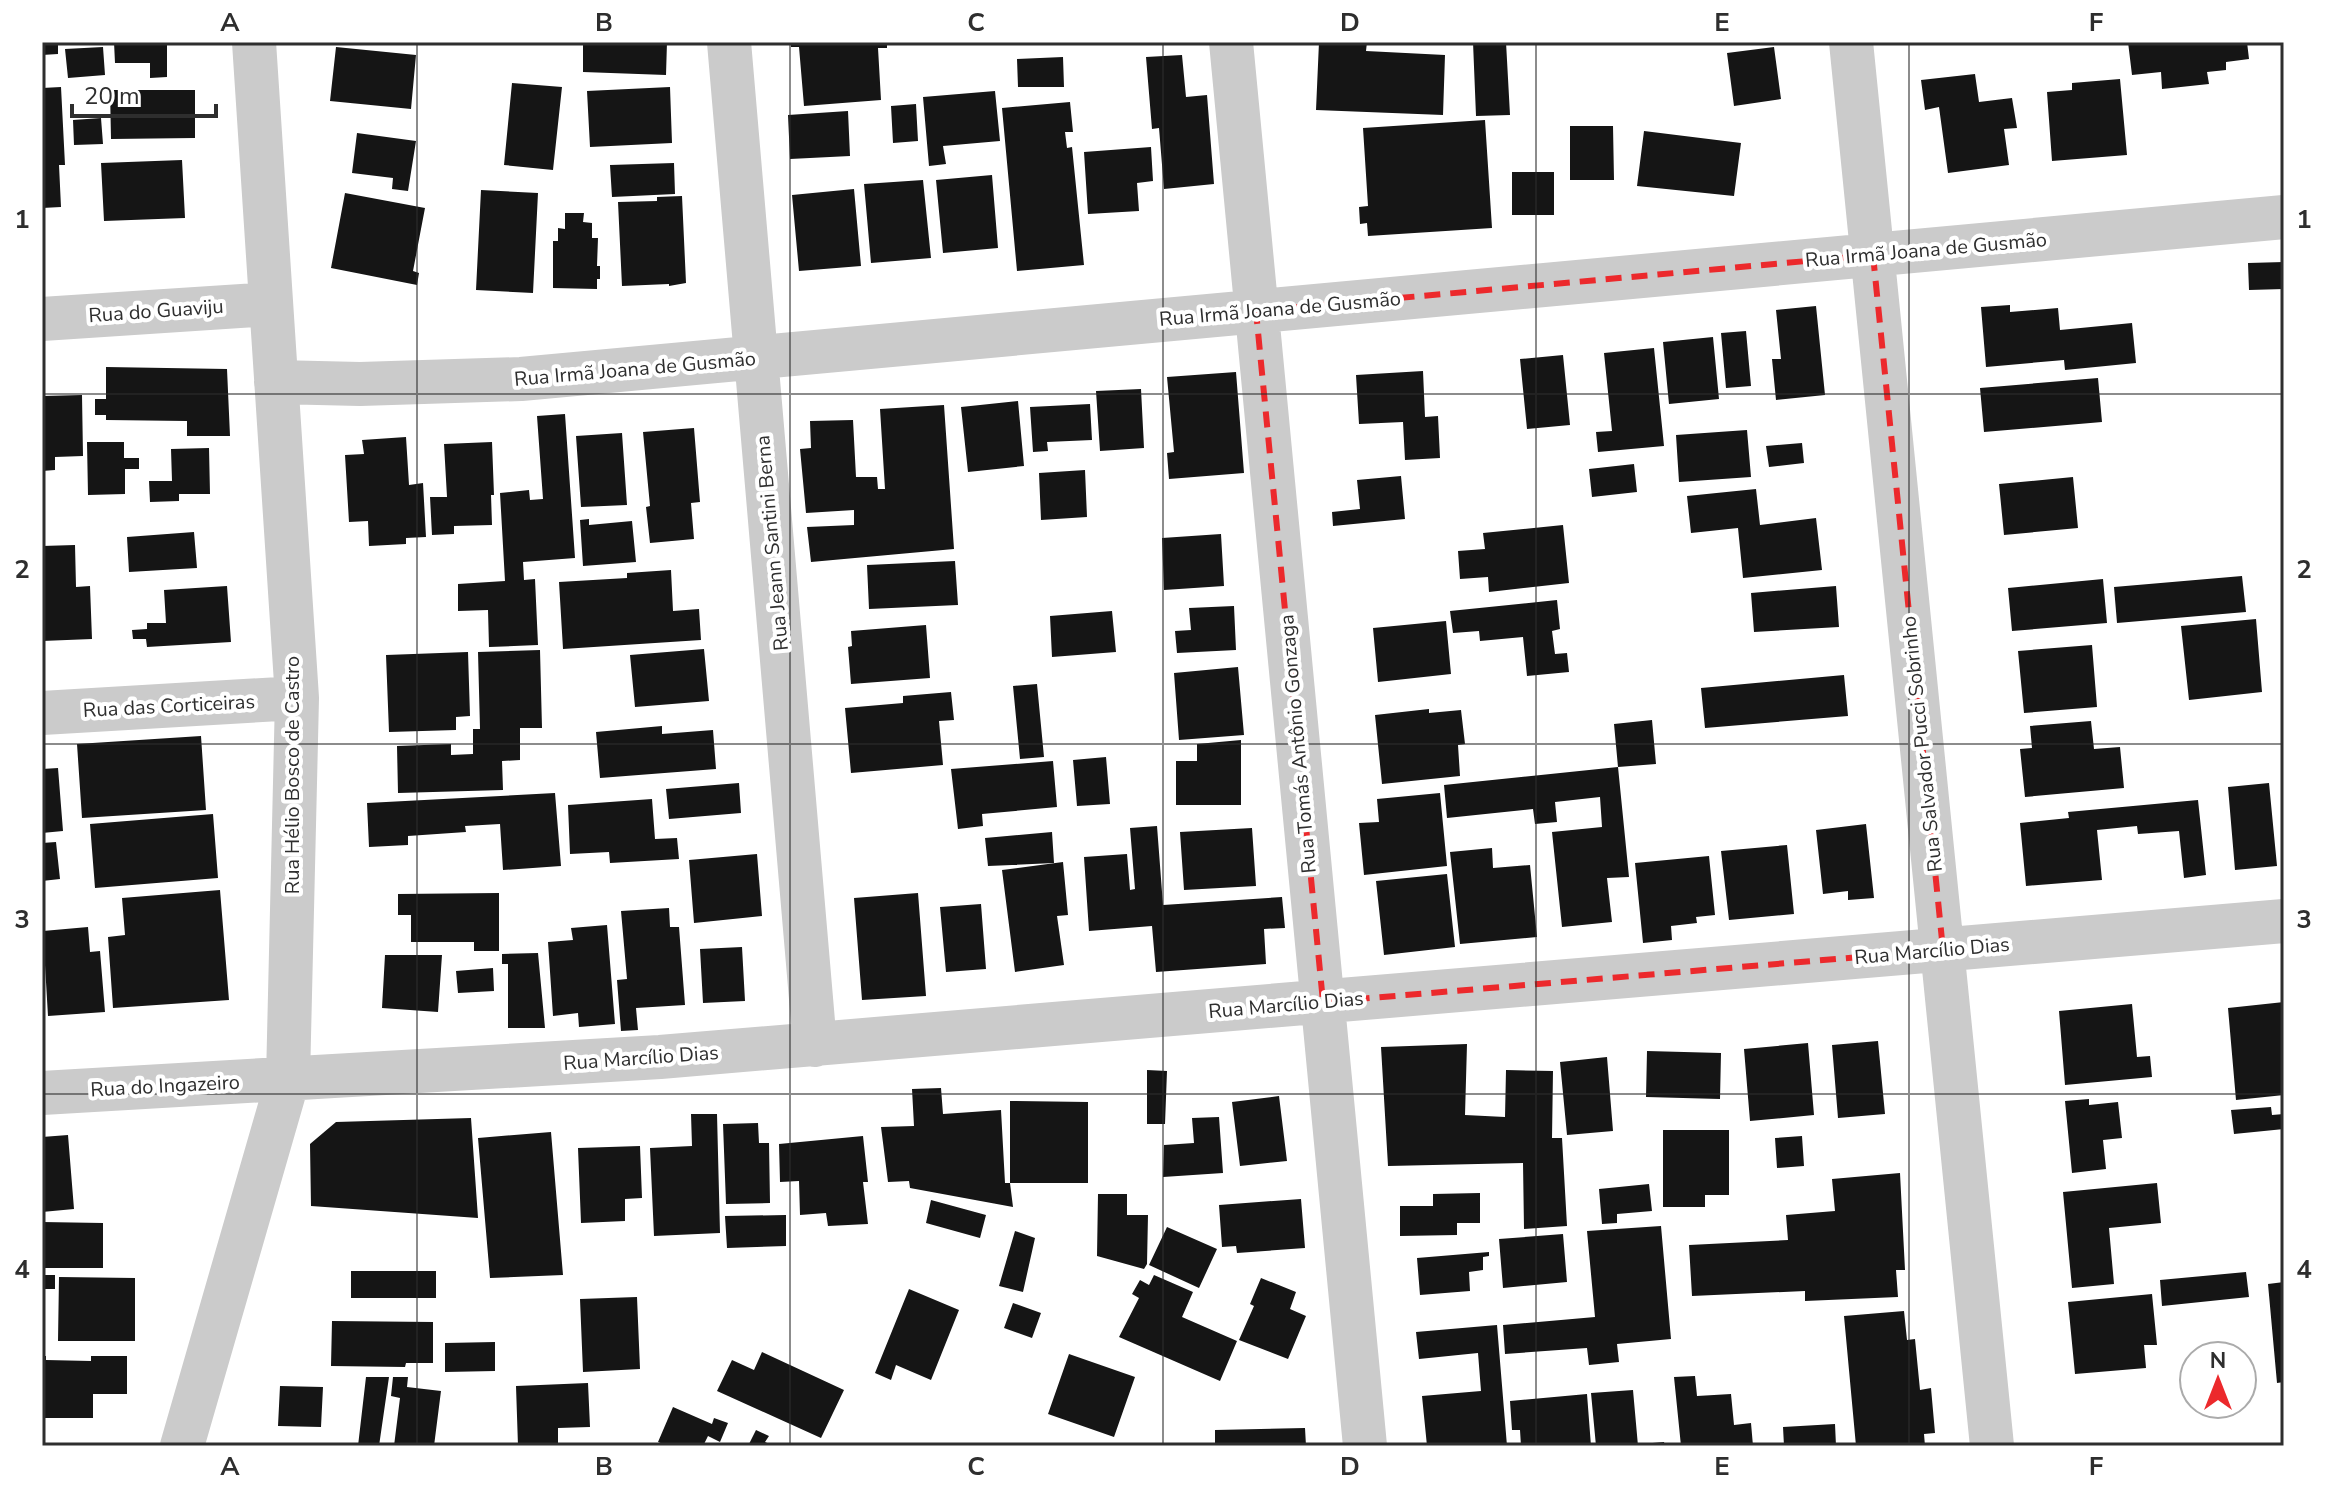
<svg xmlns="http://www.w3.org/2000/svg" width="2326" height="1488" font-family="'Nunito Sans',sans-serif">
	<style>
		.building { fill: #151515 }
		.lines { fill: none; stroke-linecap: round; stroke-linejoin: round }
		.minor { stroke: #cbcbcb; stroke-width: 44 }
		.marked { fill: none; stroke: #ec292c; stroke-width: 6; stroke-dasharray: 16 10; stroke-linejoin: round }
		.grid { fill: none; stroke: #2e2e2e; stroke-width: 2; stroke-opacity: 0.55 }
		.labels { text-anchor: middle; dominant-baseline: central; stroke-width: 8; stroke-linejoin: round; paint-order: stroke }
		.street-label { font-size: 20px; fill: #2e2e2e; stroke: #fff }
		.neatline { fill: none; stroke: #2e2e2e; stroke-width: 3 }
		.grid-label { font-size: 26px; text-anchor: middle; font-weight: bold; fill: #2e2e2e }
	</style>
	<rect width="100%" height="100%" fill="#fff"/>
	<!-- building -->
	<path class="building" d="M42,42H58V54L42,55Z
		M114,42H167V77L150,78V63H115Z
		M583,42H667L666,75L583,72Z
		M791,42H887V48H878L881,100L804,106L799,47H791Z
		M1319,42H1367L1366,51L1445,55L1443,115L1316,110Z
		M1473,42H1506L1510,115L1476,116Z
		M2128,42H2247L2249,59L2226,62V70L2207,72L2209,84L2162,89L2161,72L2132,75Z
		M103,47L105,75L68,78L65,49Z
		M336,47L416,55L411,109L330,101Z
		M1774,47L1781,99L1734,106L1727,53Z
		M1182,55L1186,97L1207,95L1214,184L1164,189L1159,128L1152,129L1146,57Z
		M1063,57L1064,87H1018L1017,59Z
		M1975,74L1979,102L2012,98L2017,128L2004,129L2009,165L1948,173L1939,107L1925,110L1921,80Z
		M2120,79L2127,155L2052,161L2047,92L2072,90V83Z
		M512,83L562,87L553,170L504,165Z
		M61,87L65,165H59L61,207L42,208V88Z
		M670,87L672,143L590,147L587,91Z
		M110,90H195V138L111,139Z
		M995,91L1000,141L943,146L946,164L929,166L923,97Z
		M1070,102L1073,132H1065L1067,148L1072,147L1084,265L1017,271L1002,108Z
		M916,104L918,141L893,143L891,106Z
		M848,111L850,156L790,159L788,115Z
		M101,118L103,144L74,145L73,120Z
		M1485,120L1492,228L1368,236L1367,223L1360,224L1359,207L1368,206L1363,128Z
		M1570,126H1613L1614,180H1570Z
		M1644,131L1741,143L1734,196L1637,186Z
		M357,133L416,141L408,191L392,189L393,178L352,173Z
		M1151,147L1153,181L1137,183L1139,211L1088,214L1084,152Z
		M182,160L185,218L104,221L101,163Z
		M674,163L675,194L612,197L610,165Z
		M1512,172H1554V215H1512Z
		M992,175L998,248L943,253L936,180Z
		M923,180L931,258L871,263L864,184Z
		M854,189L861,266L799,271L792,195Z
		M481,190L538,193L533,293L476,290Z
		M345,193L425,208L413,271L419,273L417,285L331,268Z
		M682,196L686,283L669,286V284L622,286L618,202L657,201V197Z
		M565,213H584L583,222L592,223V238H598L597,266H600V279H597V289L553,288V241H558V228L565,229Z
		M2284,262V289L2249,290L2248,263Z
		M2010,305V312L2058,308L2060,330L2132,323L2136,363L2065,370L2064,360L1986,367L1981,307Z
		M1816,306L1825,395L1776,400L1772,359H1781L1776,310Z
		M1746,331L1751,386L1726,388L1721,333Z
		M1713,337L1719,399L1669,404L1663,342Z
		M1654,348L1664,446L1598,452L1596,432L1612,431L1604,353Z
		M1563,355L1570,425L1527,429L1520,359Z
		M106,367L227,369L230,436H187V421L106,420V415H95V399H106Z
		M1423,371L1425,417L1438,416L1440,458L1405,460L1403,422L1359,424L1356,375Z
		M1236,372L1244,473L1169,479L1167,453L1174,452L1167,377Z
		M2098,378L2102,422L1984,432L1980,388Z
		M1141,389L1144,448L1100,451L1096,391Z
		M82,395L83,456L55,457V470L42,471V396Z
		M1018,401L1024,466L968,472L961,407Z
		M1090,404L1092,440L1047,442L1048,451L1033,452L1030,407Z
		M944,405L954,549L811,562L807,527L854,525V510L806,513L800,449L811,448L810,421L853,420L856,477H877L878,489H885L880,409Z
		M565,414L575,558L523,562L524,580L535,579L538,645L489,647L488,610L458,611V584L505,581L500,493L529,490L530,500L543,499L537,416Z
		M694,428L700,502L691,503L694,539L650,543L646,507L650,506L643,432Z
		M1747,430L1751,477L1679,482L1676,435Z
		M622,433L627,505L581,507L576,436Z
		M406,437L409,485L423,483L426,537L406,538V544L369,546L368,521L349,522L345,455L364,454L362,440Z
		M87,442H124V458H139V469H125V494L88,495Z
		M492,442L494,495H491L492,525L454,526V534L432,535L430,497H447L444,444Z
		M1802,443L1804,463L1769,467L1766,446Z
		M209,448L210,494H179V501L150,502L149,481H172L171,449Z
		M1634,464L1637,492L1592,497L1589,469Z
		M1085,470L1087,517L1041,520L1039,473Z
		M1401,476L1405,519L1333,526L1332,512L1360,509L1357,480Z
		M2073,477L2078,528L2004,535L1999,484Z
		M1756,489L1760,525L1816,518L1822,570L1743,578L1738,528L1691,533L1687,496Z
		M589,519V525L632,521L636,562L583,566L580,520Z
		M1563,525L1569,583L1489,592L1488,577L1460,579L1458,551L1485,549L1483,533Z
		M194,532L197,568L129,572L127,537Z
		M1221,534L1224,586L1164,590L1162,538Z
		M75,545L76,587L90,586L92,639L42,641V546Z
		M955,561L958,605L869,609L867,565Z
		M671,570L673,611L699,609L701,640L563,649L559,582L627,578V573Z
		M2242,576L2246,612L2117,623L2114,587Z
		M2103,579L2107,623L2012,631L2008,588Z
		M227,586L231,642L147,647L146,639H133L132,630L147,629V623H166L164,590Z
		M1836,586L1839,627L1754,632L1751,593Z
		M1557,600L1560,629L1552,631L1555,654L1567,653L1569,672L1527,676L1523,637L1480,641L1479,631L1453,633L1450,611Z
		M1234,606L1236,650L1177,653L1175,631L1191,630L1189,608Z
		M1112,611L1116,652L1052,657L1050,616Z
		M2256,619L2262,692L2189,700L2181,626Z
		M1446,621L1451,674L1378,682L1373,628Z
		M926,625L930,678L851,684L848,647L852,646L851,631Z
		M2092,645L2097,707L2024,713L2018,651Z
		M704,649L709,701L635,707L630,655Z
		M540,650L542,728H520V760L502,761L503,790L398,793L397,746L451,744V755L473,754V729H480L478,652Z
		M468,652L470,716L456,717V730L389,732L386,655Z
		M1238,667L1244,735L1179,740L1174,673Z
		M1844,675L1848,716L1705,728L1701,688Z
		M1037,684L1044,757L1020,759L1013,686Z
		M951,692L954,720L939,721L943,765L851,773L845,708L903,703V696Z
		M1429,709V713L1461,710L1465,744L1458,745L1460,776L1382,784L1375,715Z
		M1652,720L1656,764L1618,767L1614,724Z
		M2091,721L2094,749L2120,747L2124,788L2025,797L2020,749L2032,748L2030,726Z
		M662,726V734L713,730L716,769L600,778L596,732Z
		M201,736L206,810L82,818L77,744Z
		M1241,740V805H1176V761H1197V744Z
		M1106,757L1110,804L1077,806L1073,760Z
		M1053,761L1057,807L982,814L983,826L958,829L951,769Z
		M1618,767L1629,877L1607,878L1612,922L1562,927L1552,832L1602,827L1600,797L1555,802L1557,822L1535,824L1533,809L1447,818L1444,785Z
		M58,768L63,831L42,833V769Z
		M739,783L741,813L669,819L666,789Z
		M2269,783L2277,866L2235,870L2228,787Z
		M555,793L561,866L503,870L500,824L465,826L466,832L408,836V845L369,847L367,803Z
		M1440,793L1447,866L1364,875L1359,823L1379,822L1377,799Z
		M652,799L655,839L677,838L679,859L610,863L609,852L570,854L568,805Z
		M2198,800L2206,875L2184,878L2179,831L2138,834L2137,826L2097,830L2102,880L2026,886L2020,823L2069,818L2068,812Z
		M213,814L218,878L95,888L90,824Z
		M1866,824L1874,898L1848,900V891L1823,894L1816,830Z
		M1157,826L1163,905L1282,897L1285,928L1264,929L1266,964L1156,972L1152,926L1089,931L1084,857L1127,854L1130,890L1135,889L1130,828Z
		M1252,828L1256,886L1184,890L1180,832Z
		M1052,832L1054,863L988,866L985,838Z
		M56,842L60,879L42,881V843Z
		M1787,845L1794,914L1729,920L1721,851Z
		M1492,848L1493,868L1530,865L1537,937L1460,944L1450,852Z
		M757,854L762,916L694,923L689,860Z
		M1709,856L1715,915L1696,917L1697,923L1671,926L1672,940L1643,943L1635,863Z
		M1063,862L1068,915L1057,916L1064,965L1015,972L1002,870Z
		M1447,874L1455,947L1384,955L1376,881Z
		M220,890L229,1000L113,1008L108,937L125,935L122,898Z
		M499,893V951H474V942H411V915H398V894Z
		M918,893L926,996L862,1000L854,898Z
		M981,904L986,969L946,972L940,907Z
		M669,908L670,927H679L685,1005L636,1008L638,1030L621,1031L617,980L627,979L621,911Z
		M607,925L615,1024L579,1027L578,1013L553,1016L548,942L573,940L571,928Z
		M88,927L90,952L100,951L105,1012L48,1016L43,931Z
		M742,947L745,1001L703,1003L700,949Z
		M538,953L545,1028H508V964H502V954Z
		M385,955H442L438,1012L382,1008Z
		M493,968L494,991L458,993L456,971Z
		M2284,1002V1095L2236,1100L2228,1008Z
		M2132,1004L2137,1057L2150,1056L2152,1077L2065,1085L2059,1011Z
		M1878,1041L1885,1114L1838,1118L1832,1045Z
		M1808,1043L1814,1115L1750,1121L1744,1049Z
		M1467,1044L1465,1115L1505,1117L1506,1070L1553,1071L1552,1138H1562L1567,1226L1524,1229L1523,1163L1388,1166L1381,1047Z
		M1647,1051L1721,1053L1720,1099L1646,1097Z
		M1607,1057L1613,1131L1567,1135L1560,1062Z
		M1147,1070L1167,1071L1165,1124H1147Z
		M941,1088L943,1114L1001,1110L1005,1183H1010V1101L1088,1102V1183H1010L1013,1207L910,1188L909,1181L888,1182L881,1127L914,1126L912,1089Z
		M1279,1096L1287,1161L1240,1166L1232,1102Z
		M2089,1099V1105L2118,1102L2122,1138L2103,1140L2106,1169L2072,1173L2065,1101Z
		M2271,1107L2272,1115L2284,1114V1129L2234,1134L2231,1110Z
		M691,1114H717L720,1233L654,1236L650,1148L692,1146Z
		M1219,1117L1223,1173L1163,1177L1164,1145L1194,1143L1192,1118Z
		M471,1118L478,1218L311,1206L310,1144L336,1122Z
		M758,1123L759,1143H769L770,1203L726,1204L723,1124Z
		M1663,1130H1729V1195H1705V1207H1663Z
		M551,1132L563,1275L490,1278L478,1138Z
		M68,1135L74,1209L42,1212V1137Z
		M863,1136L868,1182H863L868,1224L828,1226L826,1213L800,1215L799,1181L780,1182L779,1144Z
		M1802,1136L1804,1166L1777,1168L1775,1138Z
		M640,1146L642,1198L625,1199V1221L581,1223L578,1148Z
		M1900,1173L1905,1270H1896L1898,1297L1805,1301V1291L1692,1296L1689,1245L1788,1240L1786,1215L1835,1211L1832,1179Z
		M2157,1183L2161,1223L2109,1228L2114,1284L2072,1288L2063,1192Z
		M1649,1184L1652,1211L1617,1214V1223L1602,1224L1599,1189Z
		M1480,1193V1223H1457V1235L1400,1236V1206H1433V1194Z
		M1098,1194H1127V1215H1148L1147,1264L1144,1269L1097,1256Z
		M1301,1199L1305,1248L1237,1253L1236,1246L1222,1247L1219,1205Z
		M931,1200L986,1215L980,1238L926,1223Z
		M786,1215V1246L727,1248L725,1216Z
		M42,1222L103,1223V1268H42Z
		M1661,1226L1671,1339L1617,1344L1619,1362L1589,1365L1587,1348L1505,1354L1503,1325L1595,1317L1587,1231Z
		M1167,1227L1217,1249L1199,1288L1149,1265Z
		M1015,1231L1035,1238L1023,1292L999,1286Z
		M1563,1234L1567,1282L1503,1288L1499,1239Z
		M1489,1252V1256L1483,1257V1270L1469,1272L1470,1291L1420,1295L1417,1258Z
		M351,1271H436V1298H351Z
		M2246,1272L2249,1297L2162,1306L2160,1280Z
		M42,1275H55V1289H42Z
		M1154,1275L1193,1292L1182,1317L1237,1341L1220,1381L1119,1337L1139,1298L1132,1294L1140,1280L1149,1285Z
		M59,1277L135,1278V1341H58Z
		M1261,1278L1296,1292L1290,1309L1306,1316L1288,1359L1239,1340L1254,1306L1250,1304Z
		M2284,1282V1382L2277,1383L2268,1284Z
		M909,1289L959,1310L931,1380L896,1365L891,1380L875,1373Z
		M2152,1294L2157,1345H2144L2146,1368L2075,1374L2068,1302Z
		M637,1297L640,1369L583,1372L580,1299Z
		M1013,1303L1041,1313L1032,1338L1004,1328Z
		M1904,1311L1907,1340L1915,1339L1920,1390L1931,1388L1935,1433L1924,1434L1925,1446H1856L1844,1316Z
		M332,1321L433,1322V1363H406L405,1367L331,1366Z
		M1497,1325L1507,1446H1427L1422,1396L1481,1391L1478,1353L1419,1359L1416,1332Z
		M495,1342V1371L445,1372V1343Z
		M762,1352L844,1390L821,1438L717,1391L732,1360L754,1370Z
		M1069,1354L1135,1377L1114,1437L1048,1414Z
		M42,1356H46V1360L91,1361V1356H127V1394H93V1418H42Z
		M1695,1376L1697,1396L1731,1394L1734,1425L1751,1423L1753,1446H1681L1674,1377Z
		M366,1377H389L379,1446H358Z
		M393,1377H408L407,1387L441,1391L434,1446H394L400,1398L391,1396Z
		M588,1383L590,1427L558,1428V1446H518L516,1386Z
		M280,1386L323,1387L321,1427L278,1426Z
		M1633,1390L1638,1446H1596L1591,1393Z
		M1587,1394L1591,1446H1521L1520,1430H1512L1510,1401Z
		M673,1407L712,1424L714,1418L728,1423L720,1442L708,1436L703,1446H668L658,1442Z
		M1835,1424L1836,1446H1784L1783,1427Z
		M1305,1428L1306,1446H1215V1430Z
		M756,1430L769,1436L765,1442L774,1446H748Z
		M1664,1442L1665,1446H1641V1444Z"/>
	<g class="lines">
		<!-- minor -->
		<path class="minor" d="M729,42L815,1045
			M1231,42L1365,1446
			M1851,42L1992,1446
			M42,319L271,304
			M276,382L360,384L521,379L2284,217
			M42,713L297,698
			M42,1093L660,1057L2284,921
			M182,1446L288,1079L297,698L254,42"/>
	</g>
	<!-- marked area -->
	<path class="marked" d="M1873,255L1943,950L1323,1002L1256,311Z"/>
	<!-- grid -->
	<path class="grid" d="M417,42V1446M790,42V1446M1163,42V1446M1536,42V1446M1909,42V1446M42,394H2284M42,744H2284M42,1094H2284"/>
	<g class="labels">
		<!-- street labels -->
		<g class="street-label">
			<text transform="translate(1926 250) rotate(-5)">Rua Irmã Joana de Gusmão</text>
			<text transform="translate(1280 309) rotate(-5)">Rua Irmã Joana de Gusmão</text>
			<text transform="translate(156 311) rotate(-4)">Rua do Guaviju</text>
			<text transform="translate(635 369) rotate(-5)">Rua Irmã Joana de Gusmão</text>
			<text transform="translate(772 543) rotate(-95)">Rua Jeann Santini Berna</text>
			<text transform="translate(169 706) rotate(-3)">Rua das Corticeiras</text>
			<text transform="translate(1298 744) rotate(-95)">Rua Tomás Antônio Gonzaga</text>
			<text transform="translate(1922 744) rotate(-96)">Rua Salvador Pucci Sobrinho</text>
			<text transform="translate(292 775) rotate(-90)">Rua Hélio Bosco de Castro</text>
			<text transform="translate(1932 951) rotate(-5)">Rua Marcílio Dias</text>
			<text transform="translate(1286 1005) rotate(-5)">Rua Marcílio Dias</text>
			<text transform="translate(641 1058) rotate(-4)">Rua Marcílio Dias</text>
			<text transform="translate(165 1086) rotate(-3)">Rua do Ingazeiro</text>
		</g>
	</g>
	<!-- border -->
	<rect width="2326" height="1488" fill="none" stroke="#ffffff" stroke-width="88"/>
	<!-- north arrow -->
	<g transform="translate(2218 1380)"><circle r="38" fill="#ffffff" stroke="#ababab" stroke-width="2"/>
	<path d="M0-6L14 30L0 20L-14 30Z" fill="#ec292c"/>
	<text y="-12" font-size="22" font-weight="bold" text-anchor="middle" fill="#2e2e2e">N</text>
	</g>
	<!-- scale -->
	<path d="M72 104v12h144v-12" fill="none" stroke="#2e2e2e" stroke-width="4"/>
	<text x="84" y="104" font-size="24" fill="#2e2e2e" stroke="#ffffff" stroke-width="6" paint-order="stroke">20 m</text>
	<rect x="44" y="44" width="2238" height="1400" class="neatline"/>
	<g class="grid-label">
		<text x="230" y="31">A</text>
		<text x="604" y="31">B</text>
		<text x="976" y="31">C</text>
		<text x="1350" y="31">D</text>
		<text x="1722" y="31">E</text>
		<text x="2096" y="31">F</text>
		<text x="22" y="228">1</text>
		<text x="2304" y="228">1</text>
		<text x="22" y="578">2</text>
		<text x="2304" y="578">2</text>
		<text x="22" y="928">3</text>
		<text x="2304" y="928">3</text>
		<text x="22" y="1278">4</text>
		<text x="2304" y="1278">4</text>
		<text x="230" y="1475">A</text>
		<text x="604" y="1475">B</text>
		<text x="976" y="1475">C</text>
		<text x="1350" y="1475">D</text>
		<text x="1722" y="1475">E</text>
		<text x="2096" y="1475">F</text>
	</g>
</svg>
